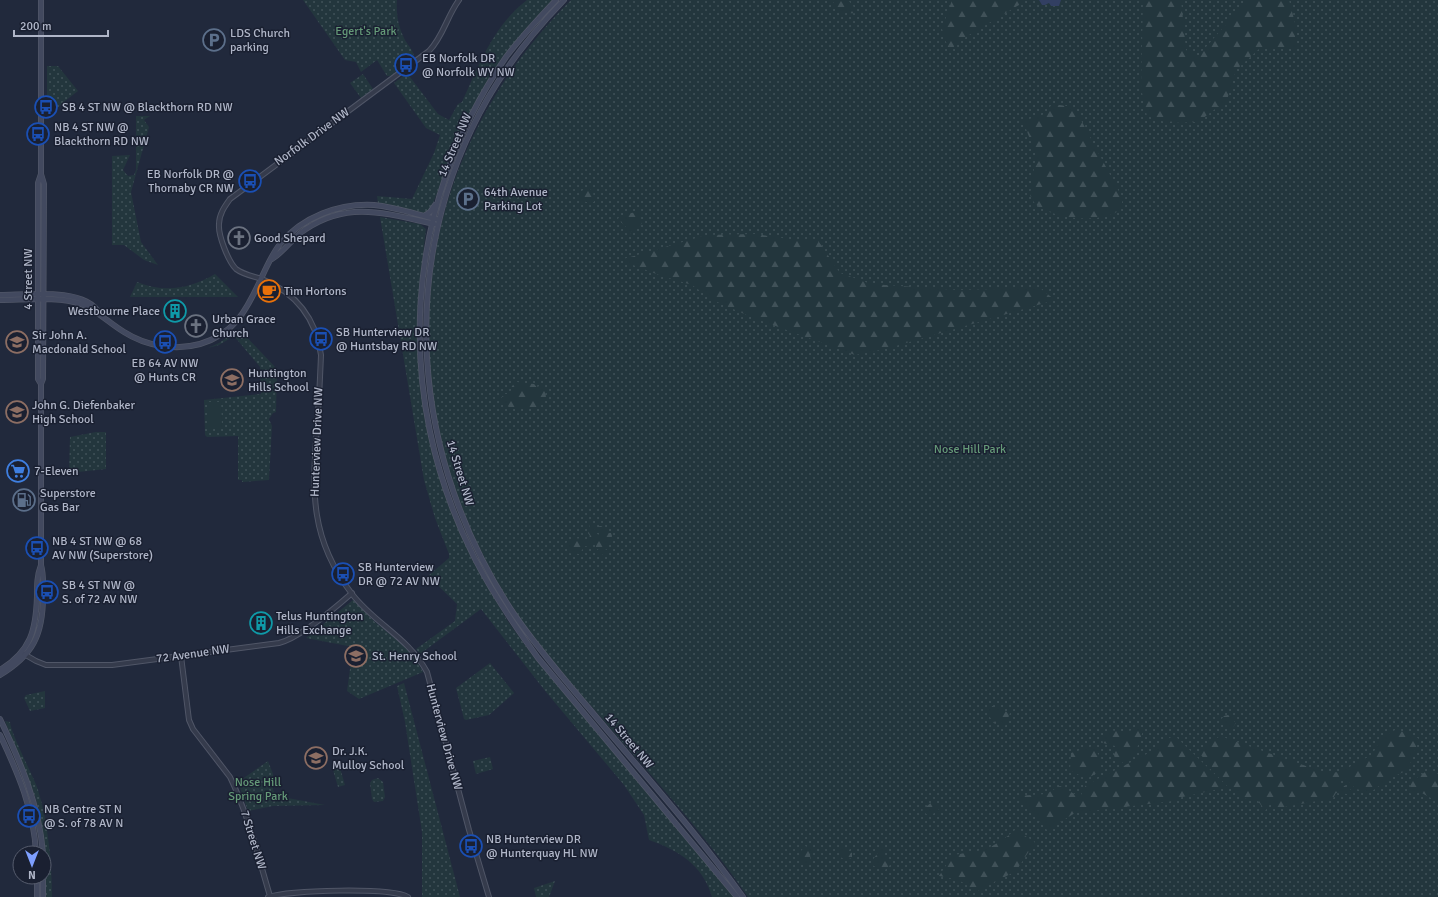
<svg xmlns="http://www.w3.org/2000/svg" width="1438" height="897" font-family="Signika,sans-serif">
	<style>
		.green { fill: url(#green-dots) }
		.forest { fill: url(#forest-firs) }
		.pitch { fill: #23363d }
		.water { fill: #323f62 }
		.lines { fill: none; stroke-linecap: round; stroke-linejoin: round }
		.tertiary-casing { stroke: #505667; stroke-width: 6 }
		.secondary-casing { stroke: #505667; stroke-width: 6 }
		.tertiary { stroke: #353b4c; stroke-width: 4 }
		.secondary { stroke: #42495f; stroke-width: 4.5 }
		.labels { text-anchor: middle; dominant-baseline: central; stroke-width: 3; stroke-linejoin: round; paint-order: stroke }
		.park-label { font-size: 12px; fill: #659a78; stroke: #1a2031 }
		.poi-label { font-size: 12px; fill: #b0b6c8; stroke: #1a2031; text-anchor: start }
		.street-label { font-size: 12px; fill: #b0b6c8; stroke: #1a2031 }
	</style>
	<defs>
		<pattern id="green-dots" width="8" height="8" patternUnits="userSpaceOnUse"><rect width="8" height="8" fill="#23363d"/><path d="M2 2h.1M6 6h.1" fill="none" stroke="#405158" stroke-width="1.8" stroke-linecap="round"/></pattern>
		<pattern id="forest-firs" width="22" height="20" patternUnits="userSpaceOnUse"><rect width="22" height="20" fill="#23363d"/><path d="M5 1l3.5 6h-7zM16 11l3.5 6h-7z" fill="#405158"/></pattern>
	</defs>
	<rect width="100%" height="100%" fill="#21293c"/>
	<!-- green -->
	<path class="green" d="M303,0H397C396,13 398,26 404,38C407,45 415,51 414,59L390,76H387L377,60L361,72L356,62L345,60Z
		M527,0H553C516,37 484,81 462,129C456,142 450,155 446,168C440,183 437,199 427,213H422L378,203L377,196L412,199L434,153L440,135L426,128L394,83L407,73L438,114L449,120L458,104L462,102C479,65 493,26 527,0Z
		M571,0H1438V897H748C700,827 641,765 586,700C564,675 542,651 523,623C386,422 395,175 571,0Z
		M58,66L78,91L65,101L47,118V66Z
		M363,74L373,89L361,98L350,83Z
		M136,116H150L144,120L149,127L131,192L141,242L158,265L144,260L124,245H112V156L130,155L123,170L128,176L134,175L136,170Z
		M380,217L420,224L426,229L419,290L417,334L423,410L433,455L452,513L471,557L507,620L535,659L735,897H712C703,865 678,850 649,840L644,815L624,785L546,692L481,609L420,654L416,649L455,621L457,604L428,576L449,558V554L435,518L424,480Z
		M215,274L238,297H130L137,282C164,293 190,289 215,274Z
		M239,329L277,369L276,412L273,413L269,419L272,426L269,480L242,482V480H238V436L207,437L205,435L204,400L261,394L260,367L234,336L219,345L208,348L219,343Z
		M96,432H106V469L69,473L70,437Z
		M353,600L376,623L410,651L423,672L359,699L347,691L353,647L306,638Z
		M490,663L514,693L489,715L466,720L464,719L456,688Z
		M404,683L460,897H422V832L405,722L397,686Z
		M45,691V708L30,711L24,698L26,695Z
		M5,721L10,722C11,734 33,775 38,790C48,822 52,864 52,897H45L44,841L36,799Z
		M490,757L493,769L476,774L473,761Z
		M268,761L273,774V790L277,796L325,805L273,806L248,811L238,782Z
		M340,768L345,785L338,787L333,770Z
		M378,778L383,782L385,797L383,801L374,802L372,799L370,783L372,780Z
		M555,881L549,897H536L534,888Z"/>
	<!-- forest -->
	<path class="forest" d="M832,0H848L857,11L856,13C842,14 838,11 832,0Z
		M952,0H1022L1019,5L964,38L949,51L942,29Z
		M1143,0H1181L1186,50L1198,56L1244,4L1243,0H1289L1295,23V47L1259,49L1236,70L1227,100L1198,122L1168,123L1147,116L1141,88Z
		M1052,104L1074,107L1123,199L1120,210C1101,224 1059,219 1039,207C1035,205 1032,199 1030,195L1036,155L1023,121L1045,114Z
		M587,187L593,191L594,202H586L579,199V193Z
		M631,211V213L638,212L641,214L640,218L642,223L638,228L632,230L630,234L626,233L628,229L618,219L620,215L625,216Z
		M756,234L795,240L817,239L840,273L871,284L957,290L1040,288L1055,300L885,349L855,355L751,317L713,300L692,285L659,275L620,260L707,235Z
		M517,382L534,384L537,387L540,386L545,389L546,398L540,403L541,409H520L518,412L517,408H512L502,404L500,400L504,394H510L512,386Z
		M591,521L597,534L600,535L598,527L600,526L604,527L608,533H611L612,536L610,543L606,544L605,549L609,551L605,554L598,556L596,551L600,548L596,547L595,545H590V547L585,546L579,554L568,553L566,543C571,539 581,536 587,541L590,536L588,533L590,530L589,522Z
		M992,706L1010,713L1005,726L1002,725L1000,720L995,724L986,712Z
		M1232,714V719L1236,723L1233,727H1226L1219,722L1224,716Z
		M1144,727C1138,746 1137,758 1117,765L1114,755L1115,746L1103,743L1102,739L1108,730L1125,732Z
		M1395,730L1410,733L1419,739L1408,770L1388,779L1371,792L1356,789L1339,773L1340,783L1353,791L1347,794L1336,793L1333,798L1279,808L1270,804L1265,811L1258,801L1241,798L1198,752L1220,736L1326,773L1339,772L1372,755L1378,744L1386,735Z
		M1174,735L1228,787L1178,798L1173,801L1075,813L1047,830L1017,796L1046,794L1060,786L1080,797L1086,785L1145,755Z
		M1093,746L1102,760L1099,772L1086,779L1070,770L1071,753Z
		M1428,770L1438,774V802L1420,792L1412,794L1410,793L1411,782Z
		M932,802L940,811L934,813L930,817L922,810Z
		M1015,830L1035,842L1016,871L976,892L972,891C965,880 952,878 939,876L953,855C984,850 990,851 1015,830Z
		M805,846L813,850L810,854L811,865H804L801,861V851Z
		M850,846L852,847L848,851L852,853V858L845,860L839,856V849L841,847L843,849Z
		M881,848L886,851L883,855L890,865L884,871L870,864Z"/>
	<!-- pitch -->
	<path class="pitch" d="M207,402H221L222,427H207Z"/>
	<!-- water -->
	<path class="water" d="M1039,0H1061L1059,6H1051L1049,3L1045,5H1042Z"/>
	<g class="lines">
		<!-- tertiary casing -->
		<g class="tertiary-casing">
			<path id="tertiary" d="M459,0C447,16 443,37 429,51L230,199C225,206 219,214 219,224C218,235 228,261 236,269C244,275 253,276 262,279C296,293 316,318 321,355C320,379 319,403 317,427C312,493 310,539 352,594C375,624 408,637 427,672L469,830L489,897
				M24,654L36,661L46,665H112L279,643C299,638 335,608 352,593
				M181,656L189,720L193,729L230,777C248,814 258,856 270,896
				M268,897C290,890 390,887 408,897"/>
		</g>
		<!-- secondary casing -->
		<g class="secondary-casing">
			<path id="secondary" d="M556,0C539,18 521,37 506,57C403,206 392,395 474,557C492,593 514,625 538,658L737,897
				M564,0C535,30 509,62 488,98C394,261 411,460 514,614C538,649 565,680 592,712C643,773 697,833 743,897
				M424,216L430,212L435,205
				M272,259C285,251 293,237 306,229C349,200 388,214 434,224
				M0,295C26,295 85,287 99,313
				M0,300C24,300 59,296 81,304C98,311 109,323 124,332C146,346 175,351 200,344C234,334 246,311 260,281C265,270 272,254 280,244C302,217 339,203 374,205C395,207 415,214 436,219
				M41,384L43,379L44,184L41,174V0
				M0,670C31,651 36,630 37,596C37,585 37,575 41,565
				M0,675C33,655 43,635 43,596C43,585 44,575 41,565V384L38,379V183L41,174
				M0,719C21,763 39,805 43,853
				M0,735C18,773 34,810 36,853
				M37,877V897
				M43,897V877"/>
		</g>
		<!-- tertiary -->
		<use href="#tertiary" class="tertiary"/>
		<!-- secondary -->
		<use href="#secondary" class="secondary"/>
	</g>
	<!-- icons -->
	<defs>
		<g id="parking-ring" transform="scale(1.15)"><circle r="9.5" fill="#1a2031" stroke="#5c6f8a" stroke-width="1.5"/><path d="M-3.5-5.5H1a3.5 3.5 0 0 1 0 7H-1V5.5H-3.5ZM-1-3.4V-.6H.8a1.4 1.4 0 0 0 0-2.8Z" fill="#5c6f8a"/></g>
		<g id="bus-ring" transform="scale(1.15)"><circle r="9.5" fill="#1a2031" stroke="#1a4fb4" stroke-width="1.5"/><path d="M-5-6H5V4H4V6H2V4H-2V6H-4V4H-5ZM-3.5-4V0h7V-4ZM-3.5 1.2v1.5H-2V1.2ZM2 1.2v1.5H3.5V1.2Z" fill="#1a4fb4"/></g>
		<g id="church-ring" transform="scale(1.15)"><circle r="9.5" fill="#1a2031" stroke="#6b7280" stroke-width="1.5"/><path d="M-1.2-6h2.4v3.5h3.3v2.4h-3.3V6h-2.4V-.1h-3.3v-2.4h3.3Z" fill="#6b7280"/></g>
		<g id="cafe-ring" transform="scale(1.15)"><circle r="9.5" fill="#1a2031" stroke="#e8710a" stroke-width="1.5"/><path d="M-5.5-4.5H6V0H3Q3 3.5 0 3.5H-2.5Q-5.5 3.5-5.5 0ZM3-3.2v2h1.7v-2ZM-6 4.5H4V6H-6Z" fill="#e8710a"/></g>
		<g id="building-ring" transform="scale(1.15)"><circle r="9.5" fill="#1a2031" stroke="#0f9aa8" stroke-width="1.5"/><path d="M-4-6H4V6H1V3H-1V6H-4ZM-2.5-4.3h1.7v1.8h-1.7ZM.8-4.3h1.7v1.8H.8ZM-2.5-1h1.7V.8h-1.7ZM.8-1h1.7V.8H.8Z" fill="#0f9aa8"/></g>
		<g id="school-ring" transform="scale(1.15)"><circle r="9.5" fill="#1a2031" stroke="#8d6e63" stroke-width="1.5"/><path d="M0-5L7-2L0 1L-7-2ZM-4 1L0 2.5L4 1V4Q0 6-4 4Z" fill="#8d6e63"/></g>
		<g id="supermarket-ring" transform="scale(1.15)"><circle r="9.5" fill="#1a2031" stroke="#3f7fe0" stroke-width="1.5"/><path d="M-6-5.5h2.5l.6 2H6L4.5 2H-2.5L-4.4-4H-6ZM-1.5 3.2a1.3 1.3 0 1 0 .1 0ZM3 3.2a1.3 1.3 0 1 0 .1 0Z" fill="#3f7fe0"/></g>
		<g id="fuel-ring" transform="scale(1.15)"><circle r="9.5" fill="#1a2031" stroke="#5c6f8a" stroke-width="1.5"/><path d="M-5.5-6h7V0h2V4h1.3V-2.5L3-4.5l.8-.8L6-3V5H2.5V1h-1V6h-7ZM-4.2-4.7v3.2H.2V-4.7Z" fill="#5c6f8a"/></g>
	</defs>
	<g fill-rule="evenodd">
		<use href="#parking-ring" x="214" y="40"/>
		<use href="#bus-ring" x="406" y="65"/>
		<use href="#bus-ring" x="46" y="107"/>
		<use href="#bus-ring" x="38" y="134"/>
		<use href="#bus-ring" x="250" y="181"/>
		<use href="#parking-ring" x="468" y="199"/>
		<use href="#church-ring" x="239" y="238"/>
		<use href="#cafe-ring" x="269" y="291"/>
		<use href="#building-ring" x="175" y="311"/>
		<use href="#church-ring" x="196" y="326"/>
		<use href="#bus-ring" x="321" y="339"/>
		<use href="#school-ring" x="17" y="342"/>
		<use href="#bus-ring" x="165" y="342"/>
		<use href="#school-ring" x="232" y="380"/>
		<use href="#school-ring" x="17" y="412"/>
		<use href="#supermarket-ring" x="18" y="471"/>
		<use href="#fuel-ring" x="24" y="500"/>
		<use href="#bus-ring" x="37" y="548"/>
		<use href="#bus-ring" x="343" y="574"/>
		<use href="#bus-ring" x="47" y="592"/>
		<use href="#building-ring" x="261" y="623"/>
		<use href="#school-ring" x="356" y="656"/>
		<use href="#school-ring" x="316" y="758"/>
		<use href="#bus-ring" x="29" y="816"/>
		<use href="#bus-ring" x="471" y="846"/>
	</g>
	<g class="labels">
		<!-- park labels -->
		<g class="park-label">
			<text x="366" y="31">Egert's Park</text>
			<text x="970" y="449">Nose Hill Park</text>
			<text x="258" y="782">Nose Hill<tspan x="258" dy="14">Spring Park</tspan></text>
		</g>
		<!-- poi labels -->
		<g class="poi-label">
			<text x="230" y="33">LDS Church<tspan x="230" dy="14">parking</tspan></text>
			<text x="422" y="58">EB Norfolk DR<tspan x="422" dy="14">@ Norfolk WY NW</tspan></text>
			<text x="62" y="107">SB 4 ST NW @ Blackthorn RD NW</text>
			<text x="54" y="127">NB 4 ST NW @<tspan x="54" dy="14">Blackthorn RD NW</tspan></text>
			<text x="234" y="174" text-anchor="end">EB Norfolk DR @<tspan x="234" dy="14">Thornaby CR NW</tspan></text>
			<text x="484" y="192">64th Avenue<tspan x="484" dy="14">Parking Lot</tspan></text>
			<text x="254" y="238">Good Shepard</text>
			<text x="284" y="291">Tim Hortons</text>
			<text x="160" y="311" text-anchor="end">Westbourne Place</text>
			<text x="212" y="319">Urban Grace<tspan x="212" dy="14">Church</tspan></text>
			<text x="336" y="332">SB Hunterview DR<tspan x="336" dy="14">@ Huntsbay RD NW</tspan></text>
			<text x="32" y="335">Sir John A.<tspan x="32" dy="14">Macdonald School</tspan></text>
			<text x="165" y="363" text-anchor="middle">EB 64 AV NW<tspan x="165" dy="14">@ Hunts CR</tspan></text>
			<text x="248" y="373">Huntington<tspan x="248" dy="14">Hills School</tspan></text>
			<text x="32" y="405">John G. Diefenbaker<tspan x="32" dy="14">High School</tspan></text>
			<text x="34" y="471">7-Eleven</text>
			<text x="40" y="493">Superstore<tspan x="40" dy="14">Gas Bar</tspan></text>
			<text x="52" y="541">NB 4 ST NW @ 68<tspan x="52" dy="14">AV NW (Superstore)</tspan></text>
			<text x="358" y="567">SB Hunterview<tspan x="358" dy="14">DR @ 72 AV NW</tspan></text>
			<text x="62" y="585">SB 4 ST NW @<tspan x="62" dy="14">S. of 72 AV NW</tspan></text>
			<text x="276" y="616">Telus Huntington<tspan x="276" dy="14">Hills Exchange</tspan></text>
			<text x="372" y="656">St. Henry School</text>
			<text x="332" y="751">Dr. J.K.<tspan x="332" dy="14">Mulloy School</tspan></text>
			<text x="44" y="809">NB Centre ST N<tspan x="44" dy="14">@ S. of 78 AV N</tspan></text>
			<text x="486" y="839">NB Hunterview DR<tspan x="486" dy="14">@ Hunterquay HL NW</tspan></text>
		</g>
		<!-- street labels -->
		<g class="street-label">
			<text transform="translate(312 137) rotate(-36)">Norfolk Drive NW</text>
			<text transform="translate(455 145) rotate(-67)">14 Street NW</text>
			<text transform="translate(28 279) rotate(-90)">4 Street NW</text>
			<text transform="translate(317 442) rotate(-88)">Hunterview Drive NW</text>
			<text transform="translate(460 473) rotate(73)">14 Street NW</text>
			<text transform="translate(193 654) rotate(-8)">72 Avenue NW</text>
			<text transform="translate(444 737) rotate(75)">Hunterview Drive NW</text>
			<text transform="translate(629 741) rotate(50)">14 Street NW</text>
			<text transform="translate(253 840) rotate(73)">7 Street NW</text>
		</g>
	</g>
	<!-- north arrow -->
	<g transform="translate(32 865) rotate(180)"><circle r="19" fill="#1a2031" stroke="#565c6d"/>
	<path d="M0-3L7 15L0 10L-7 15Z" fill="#7e9ffe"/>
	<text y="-6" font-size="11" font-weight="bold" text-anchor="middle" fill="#b0b6c8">N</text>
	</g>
	<!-- scale -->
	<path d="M14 30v6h94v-6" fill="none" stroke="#b0b6c8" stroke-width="2"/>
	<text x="20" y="30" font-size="12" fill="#b0b6c8" stroke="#1a2031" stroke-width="3" paint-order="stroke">200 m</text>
</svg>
